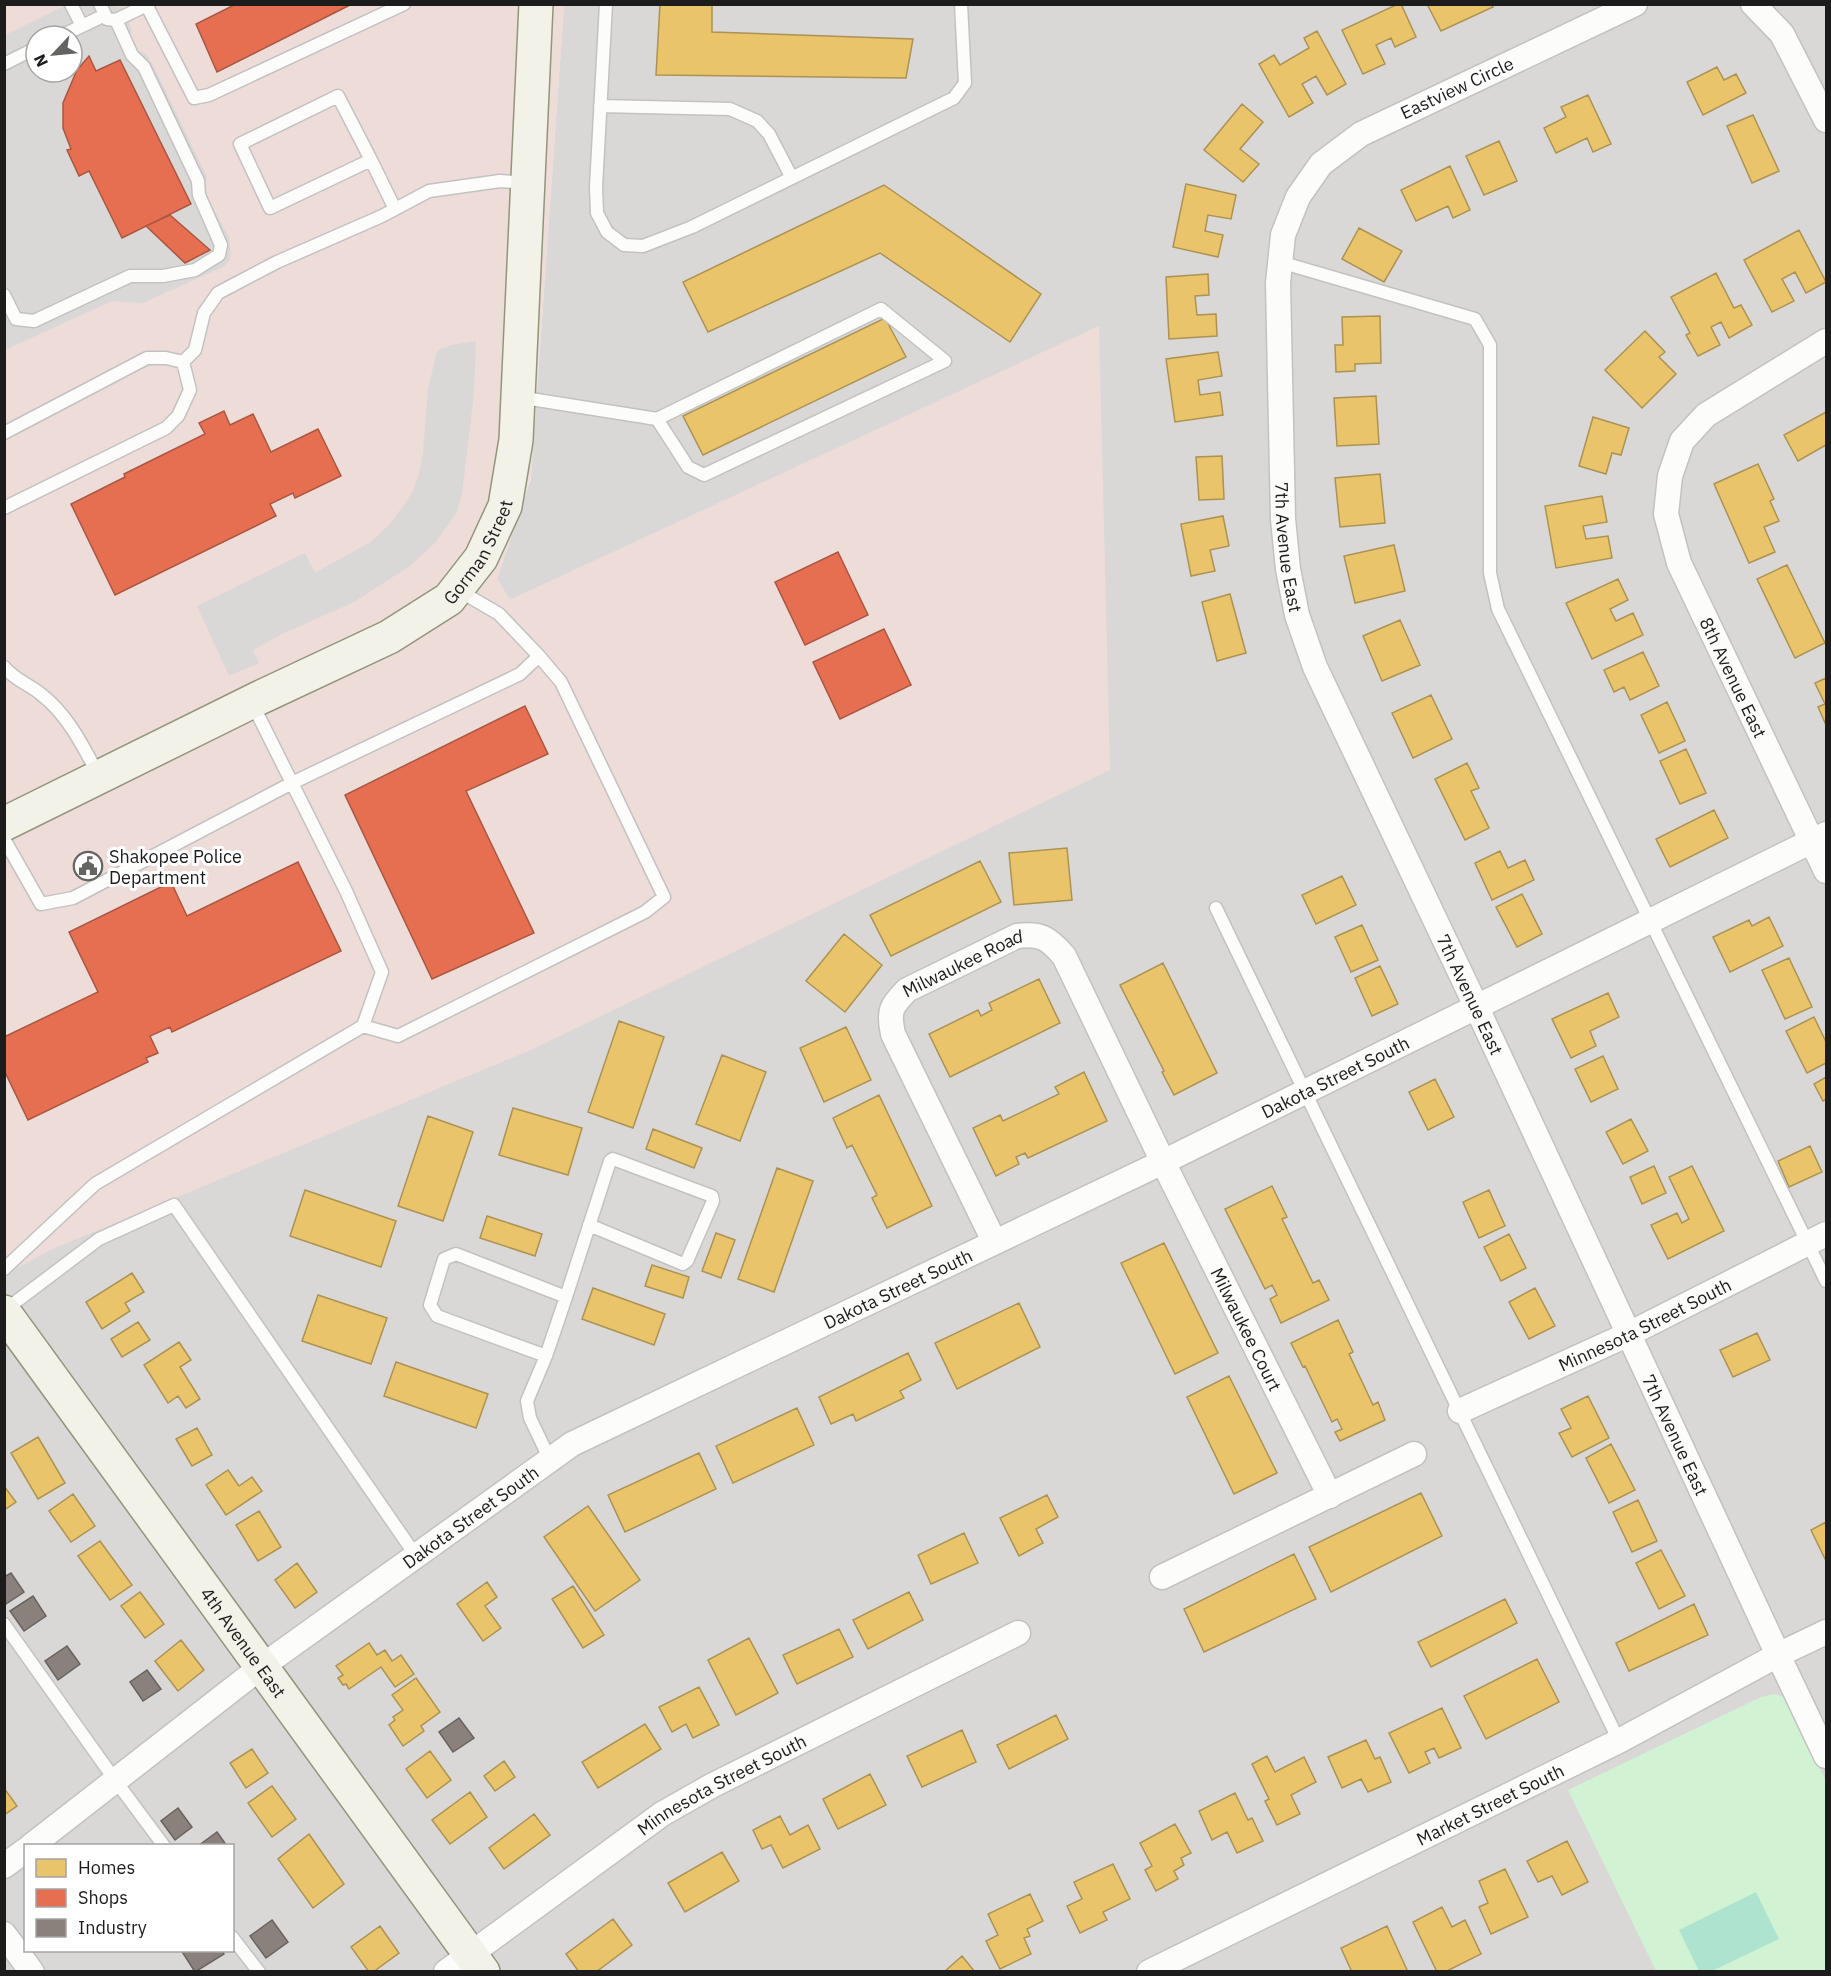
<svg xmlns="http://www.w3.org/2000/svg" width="1831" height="1976" font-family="'IBM Plex Sans',sans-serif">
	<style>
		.residential { fill: #dad8d6; fill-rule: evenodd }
		.commercial { fill: #eedcd9; fill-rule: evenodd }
		.religious { fill: #d9d8d6; fill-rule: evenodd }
		.park { fill: #d1f2d3 }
		.pitch { fill: #aee4cf }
		.homes { fill: #e9c46a; stroke: #ac9253; stroke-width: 1.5 }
		.shops { fill: #e76f51; stroke: #aa5641; stroke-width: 1.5 }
		.industry { fill: #8a817c; stroke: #69635f; stroke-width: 1.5 }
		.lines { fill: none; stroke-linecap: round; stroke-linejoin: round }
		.lane-casing { stroke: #c3c2c1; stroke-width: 15 }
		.street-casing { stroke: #c3c2c1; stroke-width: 27 }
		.secondary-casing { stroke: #92957c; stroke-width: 36 }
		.lane { stroke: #fcfcfb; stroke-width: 12 }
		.street { stroke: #fcfcfb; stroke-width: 24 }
		.secondary { stroke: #f2f2e9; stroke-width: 33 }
		.labels { text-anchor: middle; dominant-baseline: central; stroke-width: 6; stroke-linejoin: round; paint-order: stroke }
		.street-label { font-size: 18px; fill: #1c1c1c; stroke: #fff }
		.poi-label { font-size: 18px; fill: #1c1c1c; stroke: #fff; text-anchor: start }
	</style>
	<rect width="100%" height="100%" fill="#ebe9e5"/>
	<!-- residential -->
	<path class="residential" d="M564,5H1826V1971L5,1972V1274L48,1251L1099,327L510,600L497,579L531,479ZM26,1846H232V1950H26Z"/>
	<!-- commercial -->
	<path class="commercial" d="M5,5H564L531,476L497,579L510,600L1099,326L1110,770L533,1049L48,1251L5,1274ZM36,36H72V72H36Z"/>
	<!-- religious -->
	<path class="religious" d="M66,5H113L117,7H122L132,30L129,37L135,49L146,54L154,67L207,177L204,192L229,237L231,253L229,261L223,267L143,303L112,301L5,350V35ZM36,36H72V72H36Z
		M476,341L474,393L462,495L456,514L435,543L410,566L354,602L280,635L253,650L259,663L229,676L197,606L305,553L315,573L372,541L390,524L412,493L419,474L423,452L428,389L437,351L451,345Z"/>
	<!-- park -->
	<path class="park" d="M1774,1694L1784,1697L1788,1704L1826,1781V1971H1656L1568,1790L1761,1697Z"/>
	<!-- pitch -->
	<path class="pitch" d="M1756,1892L1779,1939L1712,1971H1699L1679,1930Z"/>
	<!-- homes -->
	<path class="homes" d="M660,4H712V32L913,39L906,78L656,75Z
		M1398,4H1401L1416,37L1395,47L1391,38L1376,45L1385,64L1363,74L1342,30Z
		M1427,4H1491L1493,7L1441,31Z
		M1317,31L1346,84L1327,95L1316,76L1302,84L1313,103L1289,117L1259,64L1274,55L1280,65L1309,48L1304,38Z
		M1717,67L1724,80L1736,74L1746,93L1703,115L1687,82Z
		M1588,95L1611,144L1593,152L1587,138L1556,153L1544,128L1566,117L1561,107Z
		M1242,104L1263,122L1240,149L1259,164L1243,182L1204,150Z
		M1753,115L1779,171L1752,183L1727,126Z
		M1499,141L1517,181L1484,195L1466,156Z
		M1450,166L1470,210L1453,218L1448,206L1416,221L1401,190Z
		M1186,184L1236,195L1231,219L1208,215L1205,231L1223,235L1218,257L1173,247Z
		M884,185L1041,294L1010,342L880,253L708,332L683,282Z
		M1359,228L1402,251L1384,282L1342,259Z
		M1799,230L1826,282L1806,293L1795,272L1782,279L1794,301L1772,312L1744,260Z
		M1716,273L1734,308L1741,305L1752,325L1729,338L1721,322L1711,327L1720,345L1698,356L1686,335L1690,333L1671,297Z
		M1208,274L1209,295L1195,296L1197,315L1216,314L1217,336L1169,339L1166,277Z
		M1380,316L1381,363L1355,364V371L1336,372L1335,345H1343L1342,317Z
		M885,318L906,357L703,455L683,416Z
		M1645,331L1665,352L1659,357L1676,374L1642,408L1605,370Z
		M1218,352L1222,376L1198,380L1200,395L1220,392L1223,415L1175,422L1166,359Z
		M1376,396L1379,444L1337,446L1334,398Z
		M1826,412V445L1798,461L1784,435Z
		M1593,417L1629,428L1621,455L1612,453L1606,474L1579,466Z
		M1222,456L1224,499L1199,500L1196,457Z
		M1758,464L1774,499L1770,501L1779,521L1764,527L1775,552L1749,563L1714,484Z
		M1380,474L1385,523L1340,527L1335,478Z
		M1602,496L1607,522L1583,526L1586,539L1608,536L1612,558L1556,568L1545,506Z
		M1223,516L1229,546L1210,550L1215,571L1191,576L1181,524Z
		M1394,545L1405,591L1355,603L1344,556Z
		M1787,565L1825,643L1795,658L1757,579Z
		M1618,579L1628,600L1610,609L1616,621L1633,613L1643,635L1592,659L1566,603Z
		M1230,594L1246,653L1217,661L1202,602Z
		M1400,620L1420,665L1382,681L1363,636Z
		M1643,652L1659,686L1630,700L1624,687L1614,692L1604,670Z
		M1826,678V725L1818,707L1825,704L1815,683Z
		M1431,695L1452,739L1413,758L1392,713Z
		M1667,702L1685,741L1659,753L1641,715Z
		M1686,749L1706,793L1680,804L1660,761Z
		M1467,763L1479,788L1471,791L1489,828L1465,840L1435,779Z
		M1714,810L1728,838L1670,867L1656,839Z
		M1067,848L1072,900L1014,905L1009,853Z
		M1500,851L1508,868L1525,860L1534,880L1492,900L1475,863Z
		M980,861L1001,902L891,956L870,915Z
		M1342,876L1356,905L1316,924L1302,895Z
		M1522,894L1542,934L1517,947L1496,907Z
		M1769,917L1783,946L1730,972L1713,937L1749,920L1752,926Z
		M1362,925L1378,960L1351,972L1335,937Z
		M844,934L882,965L845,1012L806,981Z
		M1789,958L1812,1007L1785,1019L1762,970Z
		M1163,963L1217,1073L1174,1095L1162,1072L1164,1071L1120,985Z
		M1380,966L1398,1004L1372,1016L1355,978Z
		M1039,979L1060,1023L950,1077L929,1034L978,1010L981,1016L992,1010L989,1003Z
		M1608,993L1619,1017L1590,1031L1596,1046L1571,1058L1552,1019Z
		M1814,1017L1826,1042V1063L1807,1073L1786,1031Z
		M619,1021L664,1037L633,1128L588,1112Z
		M846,1027L871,1080L824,1102L800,1048Z
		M722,1055L766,1072L740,1141L696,1124Z
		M1603,1056L1618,1089L1591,1102L1575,1069Z
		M1084,1072L1107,1121L1028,1158L1025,1153L1016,1157L1019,1164L996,1176L973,1128L1000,1115L1003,1121L1059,1094L1055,1087Z
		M1826,1077V1099L1823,1101L1814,1084Z
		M1435,1079L1454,1117L1428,1130L1409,1092Z
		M879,1095L932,1206L887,1228L872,1198L877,1195L852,1145L847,1148L833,1118Z
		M513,1108L582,1128L568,1175L499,1155Z
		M428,1116L473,1132L443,1221L398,1206Z
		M1631,1119L1648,1151L1623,1164L1606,1132Z
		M653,1129L702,1148L694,1168L646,1149Z
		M1810,1146L1822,1172L1789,1187L1778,1161Z
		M1654,1166L1666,1193L1642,1204L1630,1177Z
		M1692,1166L1724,1231L1668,1259L1651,1225L1677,1213L1682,1223L1689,1219L1669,1177Z
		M777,1168L813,1181L774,1292L738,1279Z
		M1272,1186L1287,1217L1282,1219L1313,1283L1319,1280L1329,1300L1281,1323L1270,1299L1277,1295L1272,1285L1265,1289L1225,1209Z
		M305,1190L396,1221L381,1267L290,1236Z
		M1489,1190L1505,1226L1479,1238L1463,1202Z
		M487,1216L542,1234L535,1256L480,1238Z
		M716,1233L735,1240L721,1278L702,1271Z
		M1509,1234L1526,1268L1501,1281L1484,1247Z
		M1164,1243L1218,1353L1175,1374L1121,1263Z
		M652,1265L689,1277L683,1298L645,1286Z
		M132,1273L144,1292L125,1303L130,1311L102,1329L86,1302Z
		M593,1288L665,1314L654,1345L582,1319Z
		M1535,1288L1555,1326L1529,1339L1509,1302Z
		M318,1295L387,1318L371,1364L302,1341Z
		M1019,1303L1040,1347L957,1389L935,1343Z
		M1338,1320L1353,1352L1349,1354L1373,1405L1378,1402L1385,1420L1340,1441L1335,1432L1342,1429L1337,1419L1332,1422L1305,1366L1303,1367L1291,1343Z
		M138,1322L150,1340L122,1357L111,1339Z
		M1757,1333L1770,1360L1733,1377L1720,1350Z
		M179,1342L191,1360L180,1367L200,1399L186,1408L178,1396L168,1403L144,1365Z
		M908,1353L921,1380L900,1391L904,1398L856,1421L853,1414L831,1424L819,1397Z
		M396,1362L488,1394L476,1428L384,1396Z
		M1229,1376L1277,1473L1234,1494L1187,1397Z
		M1588,1396L1609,1438L1572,1457L1559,1433L1571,1428L1561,1409Z
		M797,1408L814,1445L733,1483L716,1446Z
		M197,1428L212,1455L192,1466L176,1439Z
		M38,1437L65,1483L38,1499L11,1453Z
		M1611,1444L1635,1490L1609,1503L1586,1458Z
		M699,1453L716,1489L625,1532L608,1495Z
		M228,1470L239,1486L252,1477L262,1491L226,1515L206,1485Z
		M4,1486L16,1502L4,1510Z
		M1421,1493L1442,1536L1331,1592L1309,1547Z
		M73,1494L95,1526L71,1542L49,1511Z
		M1047,1495L1058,1517L1036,1529L1043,1543L1019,1556L1000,1518Z
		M1638,1500L1657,1541L1632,1552L1613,1512Z
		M588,1506L640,1580L595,1611L544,1537Z
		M259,1511L281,1547L258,1561L236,1525Z
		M1826,1522V1561L1811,1530Z
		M964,1533L978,1563L931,1584L918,1555Z
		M100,1541L132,1585L110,1600L78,1556Z
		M1661,1550L1685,1596L1659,1609L1636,1563Z
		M1294,1554L1316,1599L1204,1652L1184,1609Z
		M297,1563L317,1592L295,1608L275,1580Z
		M487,1582L497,1597L485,1606L501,1628L483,1641L457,1604Z
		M573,1586L604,1635L583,1648L552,1599Z
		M140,1592L164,1624L145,1638L121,1606Z
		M909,1592L923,1620L868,1649L853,1620Z
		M1505,1599L1517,1623L1431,1667L1418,1642Z
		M1694,1604L1708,1635L1629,1671L1616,1643Z
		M839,1629L853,1657L797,1684L783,1655Z
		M749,1638L778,1693L736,1715L708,1660Z
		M181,1640L204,1670L178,1691L155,1661Z
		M369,1643L377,1655L385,1650L392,1661L401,1655L414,1674L395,1687L381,1667L349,1689L346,1684L343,1685L338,1678L343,1675L336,1666Z
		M1537,1659L1559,1702L1486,1739L1464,1696Z
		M416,1678L440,1712L421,1726L424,1731L403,1746L389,1725L395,1720L393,1717L403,1710L392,1695Z
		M699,1687L719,1725L693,1738L686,1724L672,1732L659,1707Z
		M1442,1708L1461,1748L1439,1758L1434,1748L1425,1752L1430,1763L1409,1773L1389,1733Z
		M1056,1715L1068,1739L1009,1769L997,1745Z
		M645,1724L661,1749L598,1788L582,1762Z
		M962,1730L976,1762L922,1787L907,1756Z
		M1366,1740L1375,1759L1380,1757L1391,1782L1368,1792L1361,1779L1342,1788L1328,1757Z
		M252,1749L268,1773L246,1788L230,1763Z
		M430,1751L451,1780L427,1798L406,1769Z
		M1267,1756L1275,1772L1304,1757L1316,1782L1291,1795L1300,1814L1277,1825L1265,1801L1269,1799L1252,1764Z
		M504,1761L515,1777L495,1791L484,1776Z
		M870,1774L886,1805L838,1829L823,1799Z
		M272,1786L296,1819L272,1837L248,1803Z
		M4,1788L17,1806L4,1815Z
		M470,1792L487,1817L450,1844L432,1820Z
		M1235,1793L1248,1820L1252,1818L1263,1841L1237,1853L1227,1832L1212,1840L1199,1811Z
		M534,1814L550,1835L504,1869L489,1848Z
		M780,1816L790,1835L808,1825L820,1849L783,1868L771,1845L762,1849L753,1830Z
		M1175,1824L1191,1853L1181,1858L1184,1865L1174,1871L1178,1879L1156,1891L1145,1870L1152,1866L1140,1843Z
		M309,1834L344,1884L313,1908L278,1859Z
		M1567,1841L1588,1882L1562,1895L1552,1876L1538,1882L1527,1861Z
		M722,1852L739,1881L685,1912L668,1883Z
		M1113,1864L1130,1899L1103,1912L1107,1920L1080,1933L1067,1906L1082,1899L1074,1882Z
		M1505,1869L1528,1917L1491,1934L1479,1907L1488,1903L1479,1881Z
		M1030,1894L1043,1921L1027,1929L1030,1936L1024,1938L1031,1954L1000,1969L986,1941L998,1935L988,1914Z
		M1442,1907L1452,1927L1465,1920L1481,1954L1445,1972H1437L1413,1922Z
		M613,1919L632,1945L596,1972H579L566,1954Z
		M380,1926L399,1953L373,1972H369L351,1947Z
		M1387,1926L1408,1972H1352L1341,1948Z
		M962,1956L975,1972H944Z"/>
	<!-- shops -->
	<path class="shops" d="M236,4H352L217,72L196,24Z
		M89,56L96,71L120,60L191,204L122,238L89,171L79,176L67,150L71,149L63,128V103L77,70Z
		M170,215L210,250L185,263L146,226Z
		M224,411L230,425L253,414L271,452L318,429L341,476L295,498L293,493L270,504L276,516L115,595L71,504L125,477L124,474L205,434L199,423Z
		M838,552L868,615L805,645L775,582Z
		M884,629L911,685L840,719L813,662Z
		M525,706L548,754L466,791L534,933L432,979L345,795Z
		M298,862L341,951L172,1032L170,1027L150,1036L158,1053L146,1058L148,1062L28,1120L4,1070V1037L98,992L69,932L171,882L187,916Z"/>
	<!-- industry -->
	<path class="industry" d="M11,1573L24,1592L6,1604L4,1601V1577Z
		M33,1596L46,1616L24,1631L10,1611Z
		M67,1646L80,1664L58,1680L45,1661Z
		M147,1670L161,1689L143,1701L130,1682Z
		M459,1718L474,1738L453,1752L439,1732Z
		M178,1808L192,1827L175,1840L161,1821Z
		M217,1832L227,1846H198Z
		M272,1920L288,1942L266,1958L250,1936Z
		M181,1950H222L224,1954L195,1972Z"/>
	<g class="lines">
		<!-- lane casing -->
		<g class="lane-casing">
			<path id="lane" d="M606,4L596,187L597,213L607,232L624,245L643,246L692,227L954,98L965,83L961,4
				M147,6L194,98L209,95L404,4
				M116,20L149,4
				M82,26L105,15
				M61,36L82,26L71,4
				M4,64L36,48
				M600,106L730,109L757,121L769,134L792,178
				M371,160L338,96L240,144L270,208L371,160L395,209
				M1280,262L1475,319L1490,345V573L1498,609L1826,1281
				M4,295L16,319L34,321L130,276H163L195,270L219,255L221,245L199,195L198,181L144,67L132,55L116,20L107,19L100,4
				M518,397L657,419L688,467L704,475L945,361L881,309L657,419
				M4,433L147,358H166L183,362L195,350L204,313L218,293L277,262L382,216L429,191L500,181L528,183
				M4,508L166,428L178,416L190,390L183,362
				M4,667C17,682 28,683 42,695C68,715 84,748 99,776
				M4,839L41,904L73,898L292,783L520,674L539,656L499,614L458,590
				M1216,908L1619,1741
				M363,1026L398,1036L645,912L664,897L561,682L539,656
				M4,1269L95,1184L363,1026L382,972L346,891L252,703
				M566,1297L610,1161L613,1159L712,1196L713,1201L687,1261L683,1264L589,1225
				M5,1310L99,1239L174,1205L416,1556
				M546,1356L437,1316L430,1305L444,1259L456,1254L566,1297L546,1356L527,1401L530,1418L550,1460
				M4,1624L115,1780L164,1846
				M232,1937L259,1972"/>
		</g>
		<!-- street casing -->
		<g class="street-casing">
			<g id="street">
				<path id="s1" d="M1635,4L1361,134L1321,164L1298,197L1283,235L1278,283L1283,519L1288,569L1297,615L1315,667L1477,1008L1778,1655L1826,1756"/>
				<path d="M1753,4L1782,34L1826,120"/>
				<path id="s2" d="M1826,341L1706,415L1682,441L1670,476L1666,514L1679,563L1826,871"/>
				<path id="s3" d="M994,1241L893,1034C888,1011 891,1006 907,990L1017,936C1042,933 1049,939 1064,956L1163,1162L1330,1496"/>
				<path id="s4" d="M1460,1411L1629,1334L1826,1234"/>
				<path d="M1162,1577L1414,1454"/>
				<path id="s5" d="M31,1846L261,1667L572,1444L1163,1162L1826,834"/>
				<path d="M4,1866L26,1850"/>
				<path d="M4,1934L32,1972"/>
				<path id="s6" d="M446,1972L662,1814L713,1785L1018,1633"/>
				<path id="s7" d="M1149,1972L1619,1741L1778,1655L1826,1632"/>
			</g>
		</g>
		<!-- secondary casing -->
		<g class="secondary-casing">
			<g id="secondary">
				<path id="s8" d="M4,824L259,698L389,637L449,599L481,558L505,506L516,440L536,4"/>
				<path id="s9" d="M4,1312L483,1972"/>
			</g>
		</g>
		<!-- lane -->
		<use href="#lane" class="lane"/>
		<!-- street -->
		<use href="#street" class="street"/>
		<!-- secondary -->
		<use href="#secondary" class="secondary"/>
	</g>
	<!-- icons -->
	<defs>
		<g id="civic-ring" transform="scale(1.5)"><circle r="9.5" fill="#fff" stroke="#646462" stroke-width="1.5"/><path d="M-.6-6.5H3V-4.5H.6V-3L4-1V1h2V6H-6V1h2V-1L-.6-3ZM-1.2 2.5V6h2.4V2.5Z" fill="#646462"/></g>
	</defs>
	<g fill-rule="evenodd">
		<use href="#civic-ring" x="88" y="866"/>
	</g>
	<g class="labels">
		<!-- street labels -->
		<g class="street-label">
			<text transform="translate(1457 88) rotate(-25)">Eastview Circle</text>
			<text stroke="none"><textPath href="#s1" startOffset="747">7th Avenue East</textPath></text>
			<text stroke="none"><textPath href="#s8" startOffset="555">Gorman Street</textPath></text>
			<text stroke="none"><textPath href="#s2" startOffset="429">8th Avenue East</textPath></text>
			<text stroke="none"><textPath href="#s3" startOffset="342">Milwaukee Road</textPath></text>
			<text stroke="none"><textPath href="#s1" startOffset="1233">7th Avenue East</textPath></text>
			<text stroke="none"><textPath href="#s5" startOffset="1521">Dakota Street South</textPath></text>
			<text stroke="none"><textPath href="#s5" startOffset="1035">Dakota Street South</textPath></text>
			<text stroke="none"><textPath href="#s4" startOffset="204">Minnesota Street South</textPath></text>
			<text stroke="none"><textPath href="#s3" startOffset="872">Milwaukee Court</textPath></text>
			<text stroke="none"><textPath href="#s1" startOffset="1719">7th Avenue East</textPath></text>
			<text stroke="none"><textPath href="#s5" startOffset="549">Dakota Street South</textPath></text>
			<text stroke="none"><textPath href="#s9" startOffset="408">4th Avenue East</textPath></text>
			<text stroke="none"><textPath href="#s6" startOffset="334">Minnesota Street South</textPath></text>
			<text stroke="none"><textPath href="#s7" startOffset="380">Market Street South</textPath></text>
		</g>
		<!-- poi labels -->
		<g class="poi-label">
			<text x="109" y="856">Shakopee Police<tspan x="109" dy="21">Department</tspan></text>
		</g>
	</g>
	<!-- border -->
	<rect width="1831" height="1976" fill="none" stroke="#1c1c1c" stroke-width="12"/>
	<!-- legend -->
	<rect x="24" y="1844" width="210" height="108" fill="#ffffff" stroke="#a4a4a4" stroke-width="1.5"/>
	<rect x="36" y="1859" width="30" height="18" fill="#e9c46a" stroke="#a4a4a4" stroke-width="1.5"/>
	<text x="78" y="1874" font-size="18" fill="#1c1c1c">Homes</text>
	<rect x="36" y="1889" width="30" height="18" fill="#e76f51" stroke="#a4a4a4" stroke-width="1.5"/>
	<text x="78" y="1904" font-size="18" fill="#1c1c1c">Shops</text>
	<rect x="36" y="1919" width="30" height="18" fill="#8a817c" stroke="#a4a4a4" stroke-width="1.5"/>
	<text x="78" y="1934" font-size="18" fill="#1c1c1c">Industry</text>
	<!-- north arrow -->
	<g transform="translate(54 54) rotate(244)"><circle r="28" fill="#ffffff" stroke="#a4a4a4" stroke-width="1.5"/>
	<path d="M0-4.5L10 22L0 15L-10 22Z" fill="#646462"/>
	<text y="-9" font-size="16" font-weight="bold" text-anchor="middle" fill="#1c1c1c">N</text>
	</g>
</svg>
